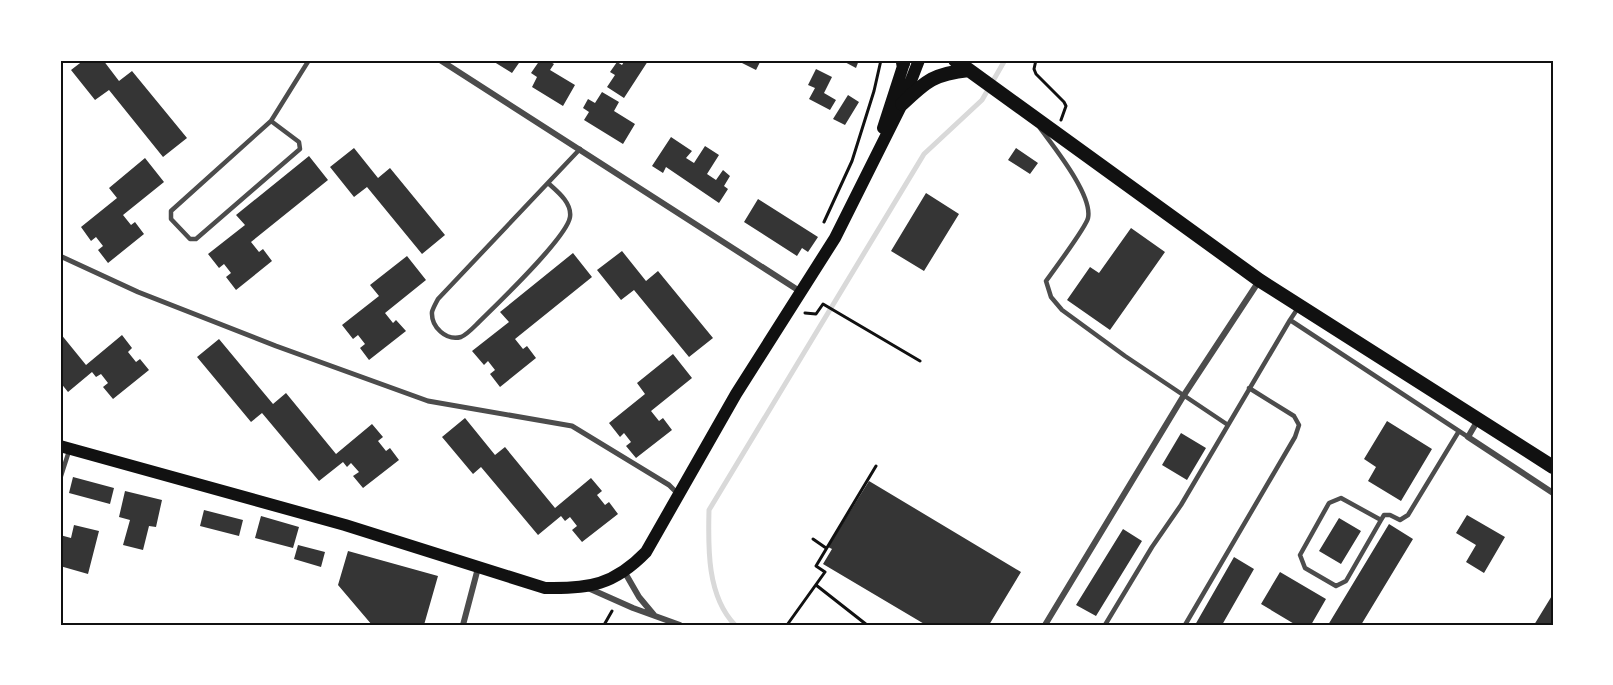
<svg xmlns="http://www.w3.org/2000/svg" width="1613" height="685" font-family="'Roboto Condensed',sans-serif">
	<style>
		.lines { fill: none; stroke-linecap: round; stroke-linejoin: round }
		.stream { stroke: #d9d9d9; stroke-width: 5 }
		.building { fill: #353535 }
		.path { stroke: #111; stroke-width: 3 }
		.service { stroke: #4c4c4c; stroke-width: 4.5 }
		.pedestrian { stroke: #4c4c4c; stroke-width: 5 }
		.minor { stroke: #4c4c4c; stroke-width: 6 }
		.secondary { stroke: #111; stroke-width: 12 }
		.primary { stroke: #111; stroke-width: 14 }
		.neatline { fill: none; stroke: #111; stroke-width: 2 }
	</style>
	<rect width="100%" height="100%" fill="#fff"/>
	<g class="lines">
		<!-- stream -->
		<path class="stream" d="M735,625C707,596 708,548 709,510L924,154L982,100L1005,60"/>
	</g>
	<!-- building -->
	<path class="building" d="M84,60H103L119,81L132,71L187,138L163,157L109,90L95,100L71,70Z
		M491,60H521L512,73Z
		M540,60H547L554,64L550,70L575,85L563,106L532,87L537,77L531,73Z
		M625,60L648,61L624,98L607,87L615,75L610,72L617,62L622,65Z
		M736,60H761L756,70Z
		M841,60H859L856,68Z
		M816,69L832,77L824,93L836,100L830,110L809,99L815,88L808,85Z
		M602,92L619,102L614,111L635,124L623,144L584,120L589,112L583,108L588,99L595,103Z
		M848,95L859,102L845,125L833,119Z
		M671,137L692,151L686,158L694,163L705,146L719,155L707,174L716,180L723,170L730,176L724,186L728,189L719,203L666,167L663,173L652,166Z
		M354,148L378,178L390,168L445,235L422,254L367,187L354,197L330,167Z
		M1016,148L1038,163L1030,174L1008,160Z
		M309,156L328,180L251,242L259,252L263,249L272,261L236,290L226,277L231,273L224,264L219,268L208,254L245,225L236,215Z
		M145,158L164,182L123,215L131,225L135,222L144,234L108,263L98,250L103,246L96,237L91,241L81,227L117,198L109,188Z
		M926,193L959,214L924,271L891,251Z
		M758,199L818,237L808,252L802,248L797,256L744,222Z
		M1131,228L1165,252L1110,330L1067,300L1090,267L1099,273Z
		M622,251L646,281L658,271L713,338L689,357L634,290L621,300L597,270Z
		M573,253L592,277L515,339L523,349L527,346L536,358L500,387L490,374L495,370L488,361L484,365L472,351L509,322L500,312Z
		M407,256L426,280L385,313L393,323L396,320L406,331L369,360L360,348L365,344L358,335L353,339L342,325L379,296L370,285Z
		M60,333L86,365L122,335L132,348L128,352L136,362L140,359L149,370L113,399L103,387L108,383L101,374L96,377L92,372L68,392L60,382Z
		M219,339L273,404L286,393L336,454L372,424L383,437L378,441L386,451L390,448L399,460L363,488L353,476L359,472L351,463L347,467L343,462L319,481L262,413L251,422L197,357Z
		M673,354L692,378L651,411L659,421L663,418L672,430L636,458L626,446L631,442L624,433L620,437L609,423L645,394L637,383Z
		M465,418L495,455L505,447L555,508L591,478L602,491L597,495L605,505L609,502L618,514L582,542L572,530L577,526L570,517L565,521L561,516L538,535L481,467L473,474L442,437Z
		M1387,421L1432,449L1401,501L1368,481L1376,467L1364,459Z
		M1181,433L1206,448L1187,480L1162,465Z
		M73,477L114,488L110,504L69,493Z
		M869,481L1021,572L989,625H926L823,564L832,549L828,547Z
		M125,491L162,500L156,527L149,526L143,550L123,545L130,520L119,517Z
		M204,510L243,520L239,536L200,526Z
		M1467,515L1505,537L1484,573L1466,562L1476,545L1456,533Z
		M261,516L299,527L293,548L255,538Z
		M1339,518L1361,531L1341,564L1319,551Z
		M1389,524L1413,539L1361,625H1328Z
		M74,525L99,531L88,574L60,566V535L71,538Z
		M1123,529L1142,541L1096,616L1076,605Z
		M298,545L325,552L321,567L294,559Z
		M348,551L438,576L424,625H372L338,585Z
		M1234,557L1254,569L1222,625H1195Z
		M1280,572L1326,599L1311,625H1296L1261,604Z
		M1553,594V625H1534Z"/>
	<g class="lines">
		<!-- path -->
		<path class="path" d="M1036,60L1034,69L1036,74L1064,102L1066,106L1061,120
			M824,222L852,161L874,91L881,60
			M805,313L816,314L823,304L920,361
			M813,539L826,548
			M816,585L867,625
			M604,625L612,611
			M787,625L825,572L816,566L876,466"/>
		<!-- service -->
		<path class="service" d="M271,121L299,142L300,149L196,239H190L171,219V211L271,121L309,60
			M1040,128C1053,146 1093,195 1088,218C1086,227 1054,270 1046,281L1051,297L1062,310L1125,356L1228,425
			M548,183C558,192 572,203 570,217C567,238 494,307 476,325C472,329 466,335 461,337C446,341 431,327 432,312C433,308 436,303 438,299L580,149
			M1298,308L1290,320L1468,437
			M60,479L69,451
			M1381,520L1341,498L1329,503L1300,555L1305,568L1336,586L1346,581L1381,520L1384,515H1390L1400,520L1408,515L1459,431
			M1105,625L1152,547L1181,505L1290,320
			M1185,625L1295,437L1299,425L1294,416L1249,388"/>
		<!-- pedestrian -->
		<path class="pedestrian" d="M60,256L138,292L276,346L428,401L572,426L669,485L678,494"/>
		<!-- minor -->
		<path class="minor" d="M440,60L801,292
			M1478,420L1468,437L1553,493
			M624,571L639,597L654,615
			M588,588L633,608L680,625
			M463,625L478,568
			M1045,625L1184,395L1259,281"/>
		<!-- secondary -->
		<path class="secondary" d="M883,128L905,60
			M60,446L345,525L545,588C589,589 614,585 646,552L736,394L835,238L902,104L919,60"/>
		<!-- primary -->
		<path class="primary" d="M903,60V63
			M955,60L1259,280L1553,467
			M902,104C927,80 934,74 969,70"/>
	</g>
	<!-- border -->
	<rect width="1613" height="685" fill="none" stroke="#ffffff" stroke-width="123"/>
	<rect x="62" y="62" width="1490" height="562" class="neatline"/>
</svg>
